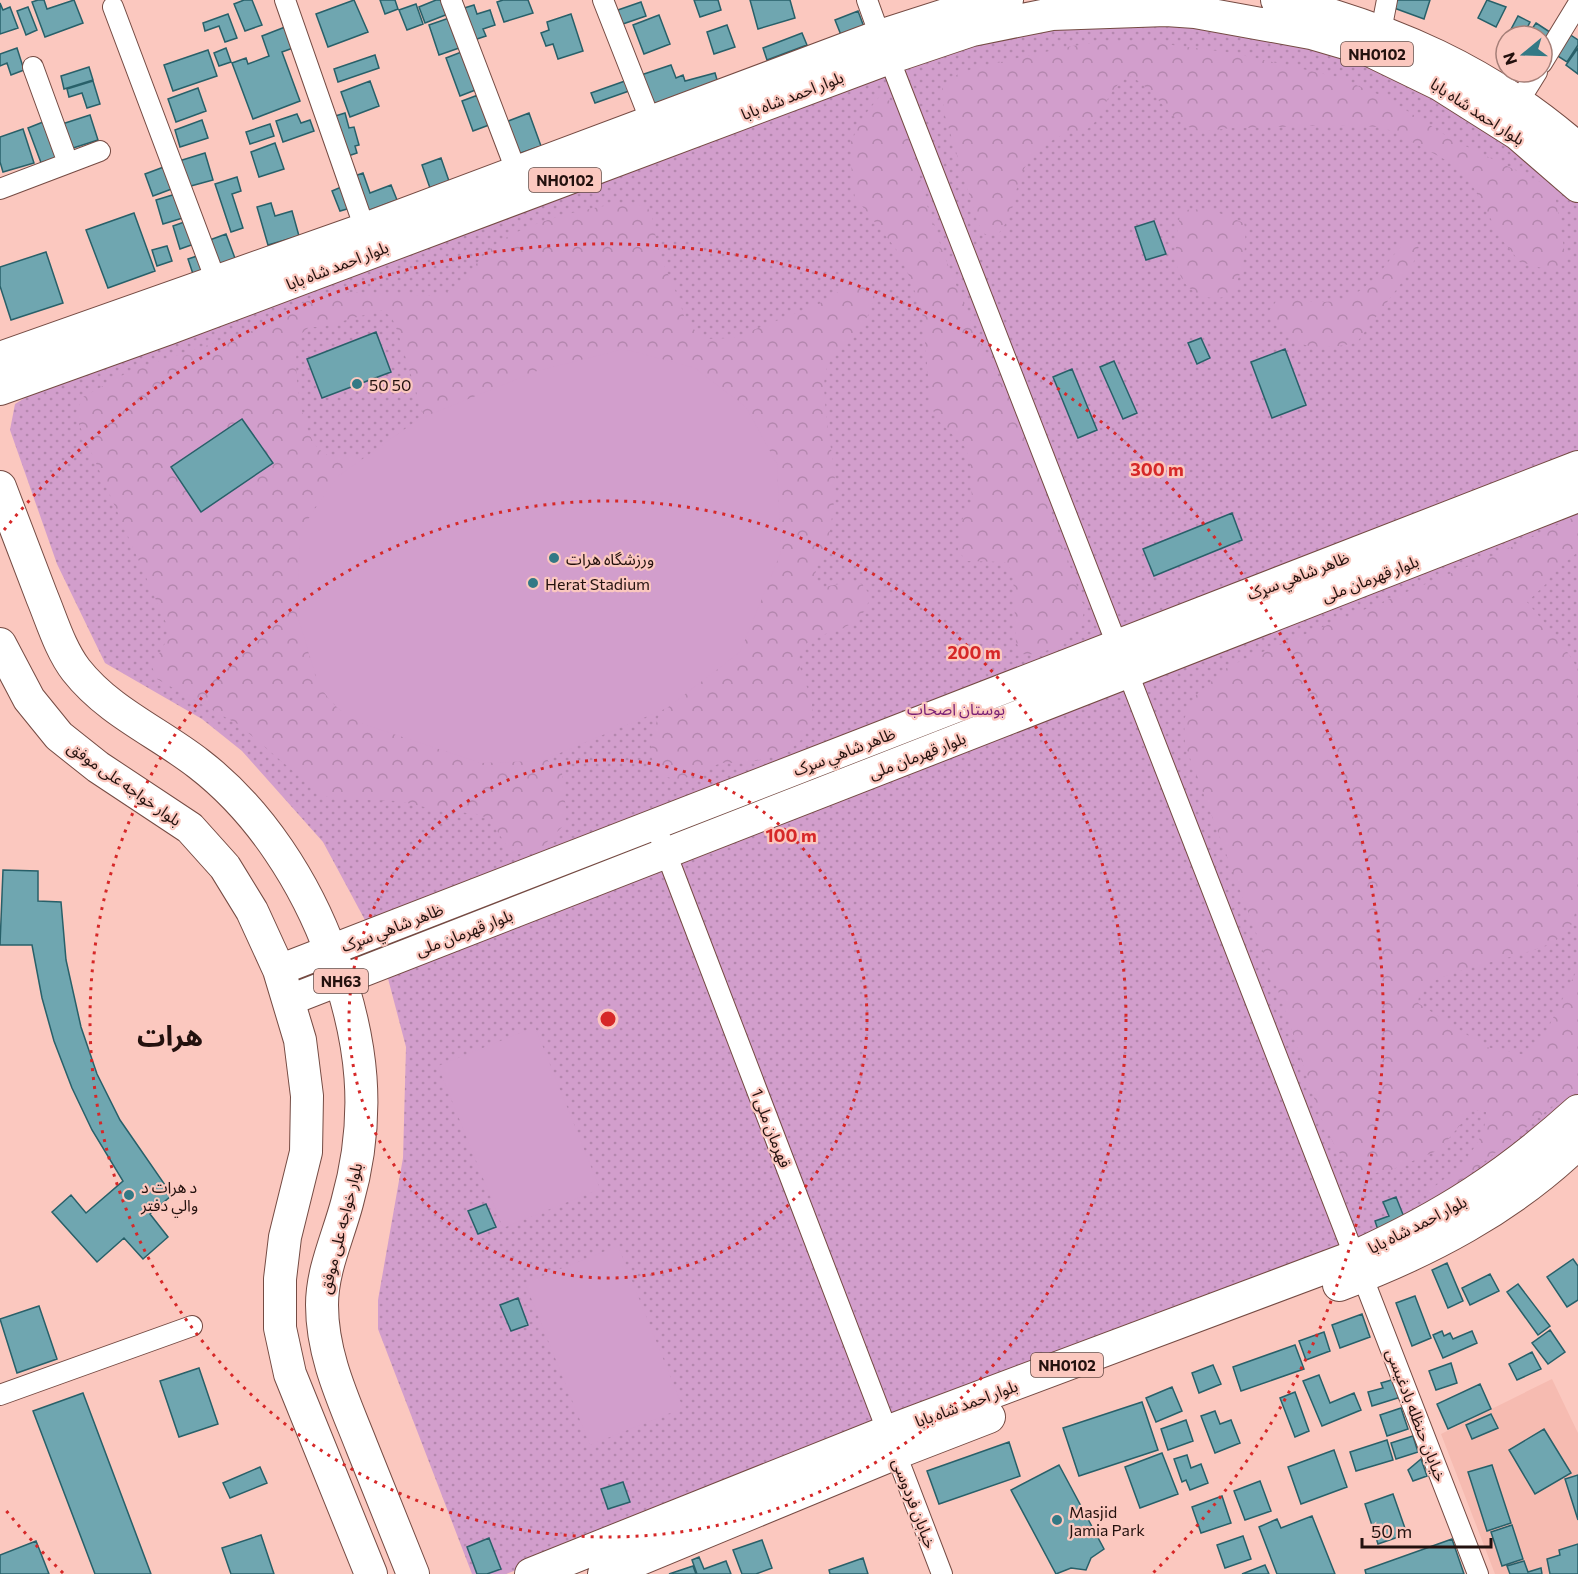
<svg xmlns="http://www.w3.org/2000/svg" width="1578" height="1574" font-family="Commissioner,'Noto Sans Arabic',sans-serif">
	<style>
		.built { fill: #f6bbb1 }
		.green { fill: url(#green-dots) }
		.forest { fill: url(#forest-crowns) }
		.pitch { fill: #d29ecc }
		.building { fill: #6fa6b0; stroke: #286069; stroke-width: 1.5 }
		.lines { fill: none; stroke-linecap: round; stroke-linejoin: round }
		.minor-casing { stroke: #754b43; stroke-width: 22 }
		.primary-casing { stroke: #754b43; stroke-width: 32 }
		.trunk-casing { stroke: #754b43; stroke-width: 34 }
		.minor { stroke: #fff; stroke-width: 20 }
		.primary { stroke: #fff; stroke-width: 30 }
		.trunk { stroke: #fff; stroke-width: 32 }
		.ring { fill: none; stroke: #d62828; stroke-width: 3; stroke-dasharray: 3 6 }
		.poi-dot { fill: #337985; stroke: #fbc8bf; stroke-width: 2 }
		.labels { text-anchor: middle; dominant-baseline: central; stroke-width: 4.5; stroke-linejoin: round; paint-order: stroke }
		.shield { fill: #fbc8bf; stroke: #644843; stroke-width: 1.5 }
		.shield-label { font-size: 15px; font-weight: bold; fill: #23110e }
		.street-label { font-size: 16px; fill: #23110e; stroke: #fbc8bf }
		.poi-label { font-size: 16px; fill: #23110e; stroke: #fbc8bf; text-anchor: start }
		.park-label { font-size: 16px; fill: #7b2376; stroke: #fbc8bf }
		.town-label { font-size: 28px; font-weight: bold; fill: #23110e; stroke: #fbc8bf }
		.centre { fill: #d62828; stroke: #fbc8bf; stroke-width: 3 }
		.ring-label { font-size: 18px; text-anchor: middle; font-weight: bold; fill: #d62828; stroke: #fbc8bf; stroke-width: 4.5; stroke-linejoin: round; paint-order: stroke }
	</style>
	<defs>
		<pattern id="green-dots" width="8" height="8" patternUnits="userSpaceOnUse" patternTransform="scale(1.5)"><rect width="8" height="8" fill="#d29ecc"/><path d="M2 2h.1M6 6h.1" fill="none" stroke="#b487ae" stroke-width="1.8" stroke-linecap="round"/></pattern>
		<pattern id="forest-crowns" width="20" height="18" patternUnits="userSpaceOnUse" patternTransform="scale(1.5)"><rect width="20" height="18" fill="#d29ecc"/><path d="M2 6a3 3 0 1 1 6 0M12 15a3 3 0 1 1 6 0" fill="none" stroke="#b487ae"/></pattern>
	</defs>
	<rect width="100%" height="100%" fill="#fbc8bf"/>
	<!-- built -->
	<path class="built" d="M1552,1379L1578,1433V1574H1495L1441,1434Z"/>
	<!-- green -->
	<path class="green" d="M1125,15L1326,42L1469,110L1578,196V1094L1524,1146L1364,1245L506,1574H472L378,1329V1300L403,1158L406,1047L380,948L323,842L242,751L202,719L105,663L57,564L10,430L15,404L39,389L920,54Z"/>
	<!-- forest -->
	<path class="forest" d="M1112,41L1165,44L1233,53L1337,77L1387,98L1453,140L1546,185L1555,195L1566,260L1558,270L1545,269L1520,262L1503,241L1471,183L1453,164L1392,131L1379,127L1339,125L1242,128C1225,126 1206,135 1191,128C1168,118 1154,88 1130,76C1102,92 1108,112 1091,126C1085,132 1077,132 1069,133C1056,136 1035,151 1028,162C1012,186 1017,214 998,234L985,235L978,223L945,116L942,88L959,73L983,66L1072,46Z
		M880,96L890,101L905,121L927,205L944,255L978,339L1014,405L1084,606C1086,634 1048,657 1022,654L1016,642L1013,572L1005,562L967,561L958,551L960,524L972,500L970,460L965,447L937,419L931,406L922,311L908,273L896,249L855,197L852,183L851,142L863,117Z
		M621,203L647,206L652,217L659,254L679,299L686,323L706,339L733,338L819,304L854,282L869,281C886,317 843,338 828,365C817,385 834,455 835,480C836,493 832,517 830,530C827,547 816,560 815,578L824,587L849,582L862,584L870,595C863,637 819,626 803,648C786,672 834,703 800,741C786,755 761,761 741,763C735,764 729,762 723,763C708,766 696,776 681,779C675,780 668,778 664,775C640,759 655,726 663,705L775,543L781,502L772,478L424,417L397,330L392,318L382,310L322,327H309C306,330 301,333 300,337C290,360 301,429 317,447C320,451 325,453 329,456C344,453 353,454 364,466L347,485L315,507L310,519C307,588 284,695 367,725L544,755L552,766L562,773L566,811L565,824L537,852L524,855L511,852L489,819L477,814L437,810L399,801L334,799L320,794L239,725L157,679L152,667L169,636L166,623L78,422L76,413L83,397L132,370L267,326L296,306L319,296L345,292L436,296C463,291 475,258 498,243C529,221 585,209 621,203Z
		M1209,209L1244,223C1248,239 1243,288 1225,296C1218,300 1205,298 1198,294C1167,277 1176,239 1181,210Z
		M1408,239L1419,246L1411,270L1358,341C1344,348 1306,350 1293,340C1283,333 1275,321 1269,311L1277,300C1293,297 1308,303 1324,302C1369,300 1381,266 1408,239Z
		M1578,515V552L1553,572L1547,583L1527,602L1561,642L1578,669V903C1575,910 1574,922 1569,929C1550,958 1453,962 1420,990L1418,1003L1486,1047L1525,1055L1544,1036L1578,968V1085L1435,1202L1428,1191C1453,1174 1487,1145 1486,1112L1473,1110L1439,1150L1391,1170L1366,1175L1353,1170L1337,1150L1320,1116L1283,1004L1185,745L1184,719L1195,696L1229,666L1495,555Z"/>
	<!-- pitch -->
	<path class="pitch" d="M624,349L695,368L746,407L777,464L781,552L740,652L667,708L541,761L481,763L360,723L317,680L297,614L300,531L337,477L419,419L537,371Z
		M535,1027L600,1189L503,1228L438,1066Z
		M618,1246L683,1408L590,1445L525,1283Z"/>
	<!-- building -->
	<path class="building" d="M38,0H44L47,9L74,0L83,23L45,37L32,2Z
		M244,0H252L262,25L245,31L234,4Z
		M354,0L368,32L328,47L316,14Z
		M380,0H395L398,9L385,14Z
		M436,0H442L448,14L425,23L419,7Z
		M503,0H528L533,13L504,22L497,2Z
		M694,0H718L721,10L700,17Z
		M750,0H790L795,18L758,29Z
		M1397,0H1430L1424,19L1394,8Z
		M1487,0L1506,7L1496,27L1478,18Z
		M641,2L646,16L620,25L615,11Z
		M0,3L3,10L10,7L18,28L0,34Z
		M416,4L423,24L407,30L399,10Z
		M474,5L477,14L490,10L495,25L483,29L486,36L471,41L461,9Z
		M28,7L37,30L26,35L17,11Z
		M858,11L864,27L841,35L835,20Z
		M228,14L237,38L225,42L219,26L205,31L203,23Z
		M571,14L583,51L558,59L553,44L546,46L541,33L549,30L547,22Z
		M659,15L670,44L644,54L633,25Z
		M1518,16L1530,22L1523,36H1510L1508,35Z
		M452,17L462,47L439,55L429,25Z
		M1536,23L1556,36L1542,56V36H1527Z
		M727,25L735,47L714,54L707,32Z
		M285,27L293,48L282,52L300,101L253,119L232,63L246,58L248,64L269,56L262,36Z
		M1566,32L1578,40V45L1567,62L1553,53Z
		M802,33L807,45L767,60L763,48Z
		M17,48L24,70L11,75L7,63L0,66V54Z
		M226,48L231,62L219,66L214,53Z
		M1578,48V74L1566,65Z
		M208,50L217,76L173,91L164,65Z
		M464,51L478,89L460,96L446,58Z
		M375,55L379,68L338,82L334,69Z
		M671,65L676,78L683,75L685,81L715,73L718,83L652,109L641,75Z
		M89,67L93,80L64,89L61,76Z
		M93,81L100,104L87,108L82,93L69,97L67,89Z
		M370,81L379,106L350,117L341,92Z
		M625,81L629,91L595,103L591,93Z
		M198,88L206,111L176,122L168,99Z
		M478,95L489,125L473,131L462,101Z
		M345,113L349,128L354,127L359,145L355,146L357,153L345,157L332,117Z
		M529,113L541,146L515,155L503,123Z
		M297,114L301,123L310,120L314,131L283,142L276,121Z
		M90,115L98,140L67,150L59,125Z
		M48,120L63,161L43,168L28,128Z
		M202,120L208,138L180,147L175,130Z
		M270,124L274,136L250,144L246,132Z
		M23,129L34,163L3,172L0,162V137Z
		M275,143L284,169L259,177L251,152Z
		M205,153L213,180L187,187L179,161Z
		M441,158L449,181L430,188L422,165Z
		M169,165L177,187L153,196L145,174Z
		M363,173L370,193L391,185L397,200L365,212L352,177Z
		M237,177L241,191L232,194L243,228L231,232L215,184Z
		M346,185L354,207L340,211L332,191Z
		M179,193L186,217L163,224L156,200Z
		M271,203L275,216L292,211L299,236L268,245L257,207Z
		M134,213L155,271L108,288L86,230Z
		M190,220L197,243L180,249L173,226Z
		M1154,221L1166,254L1146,260L1135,227Z
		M226,234L236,261L217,269L207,241Z
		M167,246L172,261L157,266L152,250Z
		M46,252L63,303L11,320L0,286V267Z
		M200,255L206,272L194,277L188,259Z
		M376,332L391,372L322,398L307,359Z
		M1201,338L1210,358L1197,364L1188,343Z
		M1285,349L1306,405L1272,418L1251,362Z
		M1114,361L1137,413L1123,419L1100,367Z
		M1072,369L1097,430L1078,438L1053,377Z
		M242,419L273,463L201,512L171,467Z
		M1232,513L1242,540L1154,576L1143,549Z
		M3,870L38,871V901L61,902L66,960L81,1027L97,1074L120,1120L172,1195L150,1214L168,1237L143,1259L124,1238L97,1262L52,1212L71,1195L86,1213L123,1181L92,1130L72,1088L54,1041L42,998L32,945H0Z
		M1396,1197L1406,1222L1379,1233L1375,1221L1389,1216L1383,1202Z
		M486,1204L496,1227L478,1234L468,1211Z
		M1573,1259L1578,1266V1300L1567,1307L1547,1277Z
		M1447,1263L1463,1301L1448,1308L1432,1270Z
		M1490,1274L1499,1291L1470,1305L1462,1288Z
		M1518,1284L1550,1326L1538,1335L1507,1292Z
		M1415,1296L1431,1338L1412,1346L1396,1303Z
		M518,1298L528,1325L511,1331L500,1305Z
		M39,1306L57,1359L17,1373L0,1319Z
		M1362,1314L1370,1337L1340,1348L1332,1325Z
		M1550,1330L1565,1352L1548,1364L1532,1343Z
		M1442,1331L1444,1336L1450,1333L1453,1339L1472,1331L1477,1343L1443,1358L1433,1335Z
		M1324,1332L1330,1351L1306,1360L1299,1341Z
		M1295,1345L1304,1369L1241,1391L1233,1367Z
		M1532,1352L1541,1369L1517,1380L1509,1364Z
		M1451,1363L1457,1383L1436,1390L1429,1371Z
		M1213,1365L1221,1384L1199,1393L1192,1373Z
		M199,1368L218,1424L179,1437L160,1381Z
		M1319,1375L1330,1403L1354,1393L1361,1410L1322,1426L1303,1381Z
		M1395,1379L1401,1397L1372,1406L1368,1392L1383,1388L1381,1383Z
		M1480,1384L1491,1409L1448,1429L1437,1404Z
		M1172,1387L1182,1411L1156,1422L1146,1398Z
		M1295,1392L1309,1431L1295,1437L1280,1398Z
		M83,1393L151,1574H95L33,1411Z
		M1142,1402L1158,1450L1079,1476L1063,1428Z
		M1401,1408L1408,1429L1387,1436L1380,1415Z
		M1215,1411L1220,1424L1231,1420L1240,1443L1215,1453L1201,1416Z
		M1491,1414L1498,1428L1472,1439L1466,1425Z
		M1186,1420L1193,1441L1168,1450L1161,1429Z
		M1544,1429L1571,1473L1535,1494L1509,1450Z
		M1413,1436L1418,1452L1396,1459L1391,1443Z
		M1387,1440L1393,1460L1356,1471L1350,1452Z
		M1009,1442L1020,1476L939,1504L927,1471Z
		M1334,1450L1347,1487L1301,1504L1288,1467Z
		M1162,1453L1178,1494L1140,1508L1125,1467Z
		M1187,1455L1191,1468L1201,1464L1208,1483L1190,1490L1186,1480L1182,1482L1174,1459Z
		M1421,1459L1427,1476L1413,1481L1408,1470Z
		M1059,1465L1104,1549L1091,1558L1086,1570L1071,1568L1056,1574L1011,1490Z
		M1492,1465L1511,1523L1487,1531L1468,1472Z
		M260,1467L267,1483L230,1498L223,1483Z
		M1578,1475V1520L1565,1479Z
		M1260,1481L1271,1511L1245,1520L1234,1491Z
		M623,1482L630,1502L608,1509L601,1489Z
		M1393,1494L1407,1534L1378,1544L1365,1504Z
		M1222,1496L1231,1523L1201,1533L1192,1507Z
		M1312,1516L1335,1574H1277L1259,1527L1277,1519L1281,1528Z
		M1512,1525L1523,1559L1502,1566L1491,1532Z
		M261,1535L274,1574H231L222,1548Z
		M1243,1536L1251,1559L1225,1568L1217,1545Z
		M489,1538L501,1569L487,1574H477L467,1547Z
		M1452,1539L1464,1574H1366L1365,1570Z
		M762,1540L772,1568L756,1574H742L733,1550Z
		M36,1541L49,1574H0V1555Z
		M1578,1544V1574H1550L1547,1559L1560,1555L1559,1550Z
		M699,1557L704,1569L726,1561L731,1574H697L692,1560Z
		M863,1558L868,1574H830L829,1570Z
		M1524,1561L1528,1572L1541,1568L1542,1574H1510L1507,1566Z
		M1265,1565L1269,1574H1242Z
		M693,1566L696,1574H669Z"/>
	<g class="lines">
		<!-- minor casing -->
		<g class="minor-casing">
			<path id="minor" d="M285,0L365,229
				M451,0L517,173
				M603,0L651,122
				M867,0L880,36
				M113,7L216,281
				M1381,31L1387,0
				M889,58L1478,1574
				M1542,63L1578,4
				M33,67L68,163
				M1519,101L1537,72
				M0,189L100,151
				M655,824L942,1574
				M0,1395L192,1326"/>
		</g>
		<!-- primary casing -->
		<g class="primary-casing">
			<path id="primary" d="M279,970L1578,466
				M290,1000L1578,497"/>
		</g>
		<!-- trunk casing -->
		<g class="trunk-casing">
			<path id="trunk" d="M1277,0C1392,29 1488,70 1578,149
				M0,358L365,229L880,36L964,9L1007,0
				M0,389L167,329L889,58L972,30L1052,14L1166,10L1195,12L1311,33L1369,50L1439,84L1518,134L1578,186
				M0,487C14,524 28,561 42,597C52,621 60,649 76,670C109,712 158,732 199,764C260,811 306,883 332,955C363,1039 372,1115 347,1203C338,1237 322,1270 322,1305C322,1356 344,1401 362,1447C379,1490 396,1532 413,1574
				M0,644L29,699L59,736L98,767L190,828L225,867L252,911L279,970L300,1040L307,1096L306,1152L285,1237L280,1279V1328L290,1374L371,1574
				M1339,1285C1427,1252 1510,1209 1578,1143
				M531,1574L889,1431L1356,1256C1444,1216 1506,1176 1578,1111
				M604,1574L896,1453L989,1417"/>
		</g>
		<!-- minor -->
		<use href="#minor" class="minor"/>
		<!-- primary -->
		<use href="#primary" class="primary"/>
		<!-- trunk -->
		<use href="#trunk" class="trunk"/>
	</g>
	<!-- distance rings -->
	<g class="ring">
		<circle cx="608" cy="1019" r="259"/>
		<circle cx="608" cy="1019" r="518"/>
		<path d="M63 1573A777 777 0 0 1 4 1508M4 530A777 777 0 1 1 1153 1573"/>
	</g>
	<!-- markers -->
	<g class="poi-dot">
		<circle cx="357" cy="384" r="6"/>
		<circle cx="554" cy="558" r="6"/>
		<circle cx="533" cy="583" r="6"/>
		<circle cx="129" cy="1195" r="6"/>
		<circle cx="1057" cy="1520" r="6"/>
	</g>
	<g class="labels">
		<!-- shield labels -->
		<g class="shield">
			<rect x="1341" y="42" width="72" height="24" rx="4.5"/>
			<rect x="529" y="168" width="72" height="24" rx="4.5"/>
			<rect x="314" y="969" width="54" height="24" rx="4.5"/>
			<rect x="1031" y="1353" width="72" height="24" rx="4.5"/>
		</g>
		<g class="shield-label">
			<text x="1377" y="54">NH0102</text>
			<text x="565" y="180">NH0102</text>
			<text x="341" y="981">NH63</text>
			<text x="1067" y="1365">NH0102</text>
		</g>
		<!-- street labels -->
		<g class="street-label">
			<text transform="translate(792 95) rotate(-21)">بلوار احمد شاه بابا</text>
			<text transform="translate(1478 111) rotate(33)">بلوار احمد شاه بابا</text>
			<text transform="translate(337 265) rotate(-21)">بلوار احمد شاه بابا</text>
			<text transform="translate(1298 575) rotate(-21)">ظاهر شاهي سړک</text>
			<text transform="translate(1370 578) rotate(-21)">بلوار قهرمان ملی</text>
			<text transform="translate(844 751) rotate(-21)">ظاهر شاهي سړک</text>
			<text transform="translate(917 755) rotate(-21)">بلوار قهرمان ملی</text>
			<text transform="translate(125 783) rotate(35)">بلوار خواجه علی موفق</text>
			<text transform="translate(392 927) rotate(-21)">ظاهر شاهي سړک</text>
			<text transform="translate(464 932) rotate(-21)">بلوار قهرمان ملی</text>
			<text transform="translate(772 1128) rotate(69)">قهرمان ملی 1</text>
			<text transform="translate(1417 1224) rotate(-27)">بلوار احمد شاه بابا</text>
			<text transform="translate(340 1228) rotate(-76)">بلوار خواجه علی موفق</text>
			<text transform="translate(966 1403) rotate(-20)">بلوار احمد شاه بابا</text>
			<text transform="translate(1417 1415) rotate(69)">خیابان حنظله بادغیسی</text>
			<text transform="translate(915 1503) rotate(69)">خیابان فردوسی</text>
		</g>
		<!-- poi labels -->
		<g class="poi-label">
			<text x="369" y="384">50 50</text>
			<text x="566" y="558">ورزشگاه هرات</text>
			<text x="545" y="583">Herat Stadium</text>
			<text x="141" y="1186">د هرات د<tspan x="141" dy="18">والي دفتر</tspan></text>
			<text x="1069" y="1511">Masjid<tspan x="1069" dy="18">Jamia Park</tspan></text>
		</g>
		<!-- park labels -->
		<g class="park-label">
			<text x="956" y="708">بوستان اصحاب</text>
		</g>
		<!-- town labels -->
		<g class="town-label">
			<text x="170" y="1035">هرات</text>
		</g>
	</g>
	<circle cx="608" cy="1019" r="9" class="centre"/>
	<g class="ring-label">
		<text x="1157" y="476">300 m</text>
		<text x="974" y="659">200 m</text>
		<text x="791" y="842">100 m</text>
	</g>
	<!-- north arrow -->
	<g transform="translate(1524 54) rotate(251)"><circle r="28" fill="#fbc8bf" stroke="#a57f78" stroke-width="1.5"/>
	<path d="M0-4.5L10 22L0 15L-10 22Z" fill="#337985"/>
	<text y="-9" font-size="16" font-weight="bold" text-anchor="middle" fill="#23110e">N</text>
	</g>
	<!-- scale -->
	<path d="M1362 1538v9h129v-9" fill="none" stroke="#23110e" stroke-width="3"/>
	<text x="1371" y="1538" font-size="18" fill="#23110e" stroke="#fbc8bf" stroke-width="4.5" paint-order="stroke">50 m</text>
</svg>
